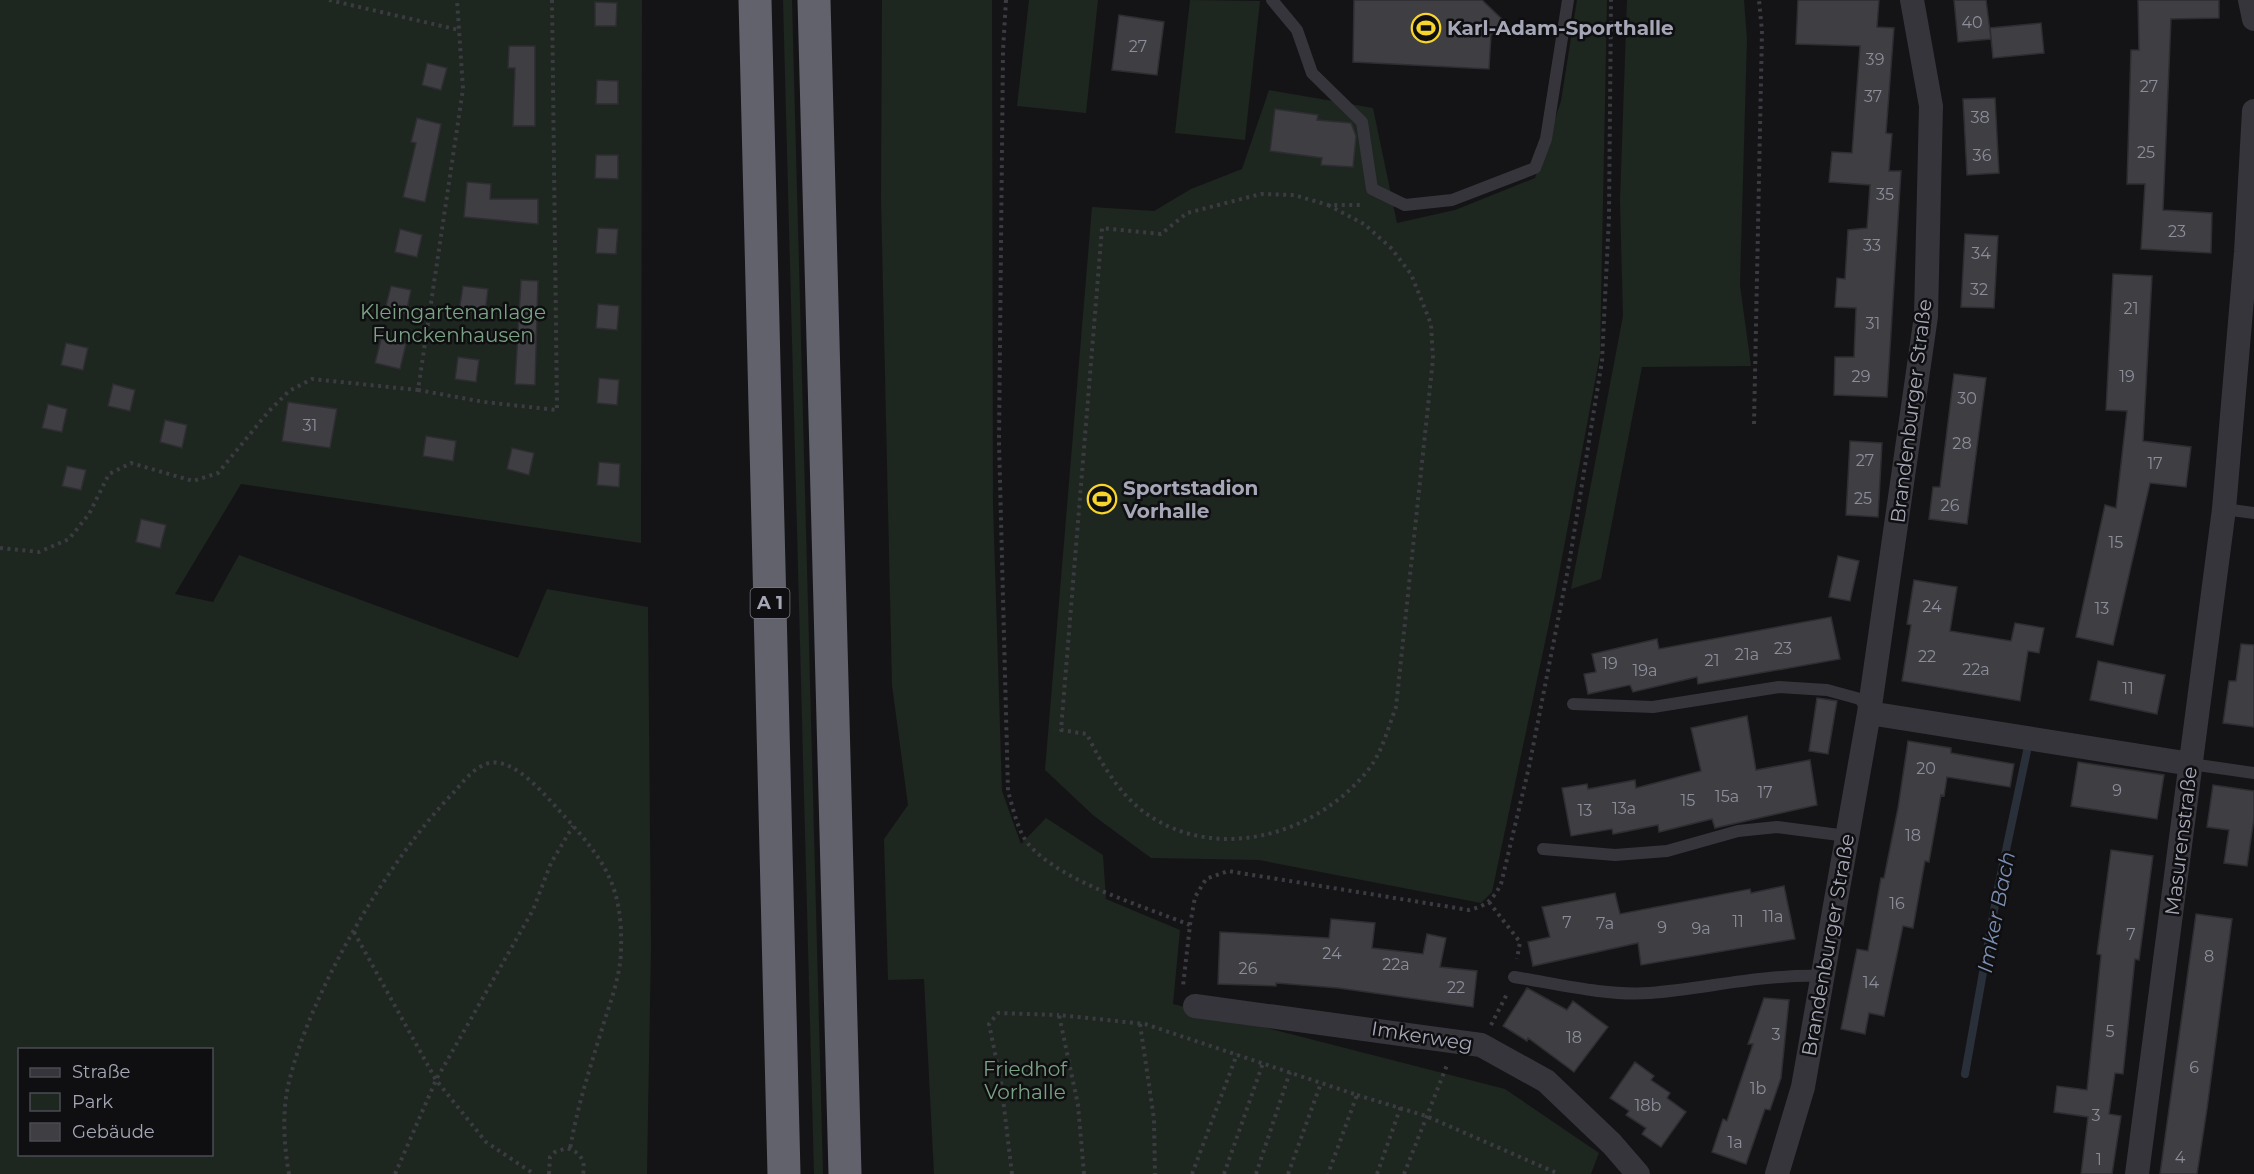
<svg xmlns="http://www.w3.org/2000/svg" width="2254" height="1174" font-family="Montserrat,sans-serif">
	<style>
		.green { fill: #1e2620; fill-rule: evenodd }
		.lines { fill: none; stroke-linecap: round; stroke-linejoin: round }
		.stream { stroke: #2a303a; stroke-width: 8 }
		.building { fill: #3e3e43; stroke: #2e2e32; stroke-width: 1.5 }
		.path { stroke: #3b3c42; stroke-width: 4; stroke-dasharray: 3 4.5; stroke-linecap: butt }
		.service { stroke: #35353b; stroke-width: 12 }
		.minor { stroke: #35353b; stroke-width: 24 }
		.motorway { stroke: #61626c; stroke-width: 33 }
		.labels { text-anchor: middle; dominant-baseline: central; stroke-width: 5; stroke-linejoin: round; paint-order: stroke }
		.number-label { font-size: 16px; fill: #8b8d9a }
		.shield { fill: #0f0f11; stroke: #787985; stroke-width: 1.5 }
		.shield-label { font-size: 18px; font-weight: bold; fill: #a5a7b7 }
		.poi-label { font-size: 20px; font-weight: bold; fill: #a5a7b7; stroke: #0f0f11; text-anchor: start }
		.park-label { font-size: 20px; fill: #7ba284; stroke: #0f0f11 }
		.street-label { font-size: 20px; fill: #a5a7b7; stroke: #0f0f11 }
		.water-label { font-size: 21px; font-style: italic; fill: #7b8fb3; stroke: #0f0f11 }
	</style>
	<rect width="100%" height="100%" fill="#141416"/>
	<!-- green -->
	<path class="green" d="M0,0H642L641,543L241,484L175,594L213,602L239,555L518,658L547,589L648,607L651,946L647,1174H0ZM20,1050H212V1154H20Z
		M783,0H792L823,1174H814Z
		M882,0H992L993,504L1002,791L1021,844L1046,818L1103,855L1106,899L1180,930L1173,1004L1505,1089L1599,1153L1591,1174H934L924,979L888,980L884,839L908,805L892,685L881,198Z
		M1029,0H1098L1086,113L1017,106Z
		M1190,0L1260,1L1245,140L1175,133Z
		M1577,0H1607L1600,355L1555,595L1492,892L1481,903L1259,860L1151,858L1094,816L1045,770L1092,207L1154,211L1191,189L1242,169L1269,90L1373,108L1397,223L1455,210L1535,178L1561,101Z
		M1627,0H1744L1747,39L1740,285L1751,366L1642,367L1601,579L1571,589L1623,316L1620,201Z"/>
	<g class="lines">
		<!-- stream -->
		<path class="stream" d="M1965,1074L1998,888L2027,751"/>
	</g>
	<!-- building -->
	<path class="building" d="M1354,0H1482L1505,22L1491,35L1489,69L1353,62Z
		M1798,0H1879L1877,27L1894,28L1886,133L1892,134L1889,171H1901L1887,397L1834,395L1835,357H1854L1856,308L1835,307L1837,278L1845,279L1848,230L1867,228L1870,185L1829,182L1832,152L1852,153L1860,46L1796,44Z
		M1954,0H1986L1991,39L1958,42Z
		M2138,0H2219V18L2171,19L2163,210L2212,213L2211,253L2141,249L2145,184H2127L2131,50H2139Z
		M595,2L617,3L616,26H595Z
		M1119,15L1164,22L1157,75L1112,70Z
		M2041,23L2044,53L1993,58L1990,28Z
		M509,46H535V126H513L515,68H508Z
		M427,63L447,68L441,90L422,85Z
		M597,80L618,81V104H596Z
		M1995,98L1999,173L1967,175L1963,99Z
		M1275,109L1318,115L1317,120L1351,123L1356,136L1353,167L1321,165L1322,158L1270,151Z
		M417,118L441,124L425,202L403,197L416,143L411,142Z
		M596,155H618V179L595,178Z
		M467,182L491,184L490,199H538V224L464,217Z
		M598,228L618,229L616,254L596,253Z
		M400,229L422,235L417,257L395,252Z
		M1965,234L1998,236L1994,308L1961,307Z
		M2113,274L2152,276L2143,441L2191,447L2186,487L2150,483L2113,645L2076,637L2105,505L2116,508L2127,411L2106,410Z
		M521,280L538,281L535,385L515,384Z
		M391,286L411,290L406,314L385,309Z
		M463,286L488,289L485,314L459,311Z
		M598,304L619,306L617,330L596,328Z
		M381,339L406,344L400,369L375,363Z
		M66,343L88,348L83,370L61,365Z
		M458,357L479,360L476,382L455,379Z
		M1954,374L1986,378L1967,524L1929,519L1933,487H1940Z
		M599,378L619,380L617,405L597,403Z
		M113,384L135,390L130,411L108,406Z
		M288,402L337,409L330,448L282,441Z
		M48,404L67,409L62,432L42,428Z
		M165,420L187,425L182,448L160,442Z
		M426,436L456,441L453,461L423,456Z
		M1850,441L1882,443L1878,517L1846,515Z
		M512,448L534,453L529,475L507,469Z
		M599,462L620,464L619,487L597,485Z
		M67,466L86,470L81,490L62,486Z
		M141,519L166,525L160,548L136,542Z
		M1838,556L1859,561L1850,601L1829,597Z
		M1914,580L1957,587L1950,631L2011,641L2015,623L2044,628L2039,653L2028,651L2020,701L1902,681L1911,625L1907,624Z
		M1831,617L1840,659L1698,684L1697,677L1633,692L1630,685L1588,694L1584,674L1596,672L1592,654L1657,639L1659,649Z
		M2241,644L2254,645V727L2223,723L2229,681H2236Z
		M2098,661L2165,675L2157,714L2090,700Z
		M1817,698L1837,701L1828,754L1809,751Z
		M1747,716L1756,770L1810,760L1817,805L1715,828L1712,819L1659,832L1658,825L1613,834L1612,829L1571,836L1562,788L1587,784L1588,789L1635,780L1636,788L1701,771L1691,728Z
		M1908,741L1951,748V753L2014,764L2010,787L1947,777L1944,796L1941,795L1929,862L1925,861L1913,928L1903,926L1884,1016L1869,1013L1865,1034L1841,1029L1857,949L1868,951L1881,878H1884L1898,808Z
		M2078,762L2164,775L2157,819L2071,806Z
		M2213,785L2254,791V818L2247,866L2224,863L2229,830L2207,827Z
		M2111,850L2153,856L2139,960L2135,959L2123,1074L2115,1073L2109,1114L2121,1116L2112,1174H2081L2088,1117L2054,1112L2057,1086L2087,1090L2101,955L2097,954Z
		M1784,886L1795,939L1641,965L1638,943L1533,966L1528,942L1550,937L1542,907L1615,893L1620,914L1750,889L1751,893Z
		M2196,914L2232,919L2207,1109L2197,1174H2160Z
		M1331,919L1375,923L1372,948L1423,954L1427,934L1446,938L1440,967L1477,971L1473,1007L1338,988L1276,983V986L1218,984L1220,932L1329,938Z
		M1527,988L1567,1010L1573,1001L1608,1027L1574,1072L1528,1038L1527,1041L1503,1026Z
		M1764,998L1789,1000L1781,1078L1770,1110L1765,1109L1746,1164L1712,1152L1723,1119L1727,1121L1753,1044H1748Z
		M1635,1062L1654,1076L1651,1080L1670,1093L1667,1098L1686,1112L1661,1147L1642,1134L1646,1128L1626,1115L1629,1111L1610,1098Z"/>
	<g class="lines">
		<!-- path -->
		<path class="path" d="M329,0L459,30
			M1006,0L1003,51L999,442L1008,791C1013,808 1018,833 1030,846C1064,883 1143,906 1190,925L1183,986
			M1328,205L1364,224L1391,248L1411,274L1431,324L1433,359L1396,707C1388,728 1382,753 1368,770C1315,837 1211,865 1140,809C1117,790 1099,760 1087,734L1061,730L1102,228L1161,234L1187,213L1261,194L1294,195L1328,205H1363
			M418,390L484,402L557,410L552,0
			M1754,424L1762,31L1759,0
			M0,548L39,552L69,539L89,514L109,474L131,463L193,481L218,473L269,411L289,391L312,379L418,390L463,89L457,0
			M1489,902L1520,942L1517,959
			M1190,925L1195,897L1206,879L1228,871L1469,910C1486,906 1493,900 1501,884L1529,767L1569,564L1602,361L1609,217L1611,0
			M354,932L436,1080L486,1142L534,1174
			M1140,1024L1154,1119L1155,1174
			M1491,1025L1508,992
			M1357,1095L1426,1116L1559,1174
			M289,1174C284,1146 282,1114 288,1086C309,993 388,860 454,792C464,781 474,767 489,763C516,757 549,800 566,818C606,862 623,888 621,951C620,979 609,1005 601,1032C589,1071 577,1108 570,1149
			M395,1174L436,1080L533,910L551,863L573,826
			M549,1174L550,1157L555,1152L567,1148C580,1152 586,1161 583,1174
			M1012,1174L1001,1082L989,1024L998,1013L1059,1015
			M1084,1174L1078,1105L1059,1015L1145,1024L1357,1095L1328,1174
			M1192,1174L1237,1054
			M1224,1174L1263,1063
			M1256,1174L1290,1072
			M1288,1174L1321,1083
			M1377,1174L1401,1106
			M1404,1174L1447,1065"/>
		<!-- service -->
		<path class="service" d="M1272,0L1297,30L1312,73L1362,122L1372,189L1405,205L1452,200L1535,168L1546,139L1568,0
			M2224,509L2254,513
			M1573,704L1653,707L1779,687L1827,690L1860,699L1868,711
			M2191,764L2254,773
			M1543,849L1615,855L1667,851L1738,831L1777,827L1847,836
			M1514,977C1558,984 1605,996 1650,993C1708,988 1764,974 1822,976"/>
		<!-- minor -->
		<path class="minor" d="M2250,0L2254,19
			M1869,713L2191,764
			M1195,1006L1481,1045L1546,1081L1612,1144L1638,1174
			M1777,1174L1803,1087L1869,713L1926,316L1931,106L1912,0
			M2137,1174L2224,509L2246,252L2254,111"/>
		<!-- motorway -->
		<path class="motorway" d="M755,0L784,1174
			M814,0L845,1174"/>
	</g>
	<!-- icons -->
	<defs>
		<g id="stadium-ring" transform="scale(1.5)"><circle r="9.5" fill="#0f0f11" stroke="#f8d52a" stroke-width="1.5"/><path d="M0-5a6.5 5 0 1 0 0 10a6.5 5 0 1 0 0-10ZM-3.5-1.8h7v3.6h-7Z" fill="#f8d52a"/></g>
	</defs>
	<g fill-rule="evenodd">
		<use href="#stadium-ring" x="1426" y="28"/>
		<use href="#stadium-ring" x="1102" y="499"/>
	</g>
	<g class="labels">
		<!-- number labels -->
		<g class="number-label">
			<text x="1972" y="22">40</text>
			<text x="1138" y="46">27</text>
			<text x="1875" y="59">39</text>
			<text x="2149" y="86">27</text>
			<text x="1873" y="96">37</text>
			<text x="1980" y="117">38</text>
			<text x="2146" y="152">25</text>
			<text x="1982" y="155">36</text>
			<text x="1885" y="194">35</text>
			<text x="2177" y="231">23</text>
			<text x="1872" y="245">33</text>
			<text x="1981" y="253">34</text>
			<text x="1979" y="289">32</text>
			<text x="2131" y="308">21</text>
			<text x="1873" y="323">31</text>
			<text x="1861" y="376">29</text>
			<text x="2127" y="376">19</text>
			<text x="1967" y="398">30</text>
			<text x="310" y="425">31</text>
			<text x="1962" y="443">28</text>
			<text x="1865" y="460">27</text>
			<text x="2155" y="463">17</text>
			<text x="1863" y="498">25</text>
			<text x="1950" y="505">26</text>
			<text x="2116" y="542">15</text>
			<text x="1932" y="606">24</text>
			<text x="2102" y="608">13</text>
			<text x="1783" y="648">23</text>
			<text x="1747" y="654">21a</text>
			<text x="1927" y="656">22</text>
			<text x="1712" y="660">21</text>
			<text x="1610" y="663">19</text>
			<text x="1976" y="669">22a</text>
			<text x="1645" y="670">19a</text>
			<text x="2128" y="688">11</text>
			<text x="1926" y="768">20</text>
			<text x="2117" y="790">9</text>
			<text x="1765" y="792">17</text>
			<text x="1727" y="796">15a</text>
			<text x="1688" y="800">15</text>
			<text x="1624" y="808">13a</text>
			<text x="1585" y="810">13</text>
			<text x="1913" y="835">18</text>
			<text x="1897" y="903">16</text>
			<text x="1773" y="916">11a</text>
			<text x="1738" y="921">11</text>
			<text x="1567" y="922">7</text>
			<text x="1605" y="923">7a</text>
			<text x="1662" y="927">9</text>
			<text x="1701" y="928">9a</text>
			<text x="2131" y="934">7</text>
			<text x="1332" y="953">24</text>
			<text x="2209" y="956">8</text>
			<text x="1396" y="964">22a</text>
			<text x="1248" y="968">26</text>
			<text x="1871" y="982">14</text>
			<text x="1456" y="987">22</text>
			<text x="2110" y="1031">5</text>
			<text x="1776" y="1034">3</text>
			<text x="1574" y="1037">18</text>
			<text x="2194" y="1067">6</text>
			<text x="1758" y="1088">1b</text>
			<text x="1648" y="1105">18b</text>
			<text x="2096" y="1115">3</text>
			<text x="1735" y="1142">1a</text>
			<text x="2180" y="1157">4</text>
			<text x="2099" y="1159">1</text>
		</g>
		<!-- shield labels -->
		<rect class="shield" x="750.5" y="588" width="39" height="30" rx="4.5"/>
		<g class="shield-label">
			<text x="770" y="603">A 1</text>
		</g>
		<!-- poi labels -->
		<g class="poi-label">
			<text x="1447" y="28">Karl-Adam-Sporthalle</text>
			<text x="1123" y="488">Sportstadion<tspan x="1123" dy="23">Vorhalle</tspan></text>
		</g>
		<!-- park labels -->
		<g class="park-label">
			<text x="453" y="312">Kleingartenanlage<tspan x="453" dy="23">Funckenhausen</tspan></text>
			<text x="1025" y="1069">Friedhof<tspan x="1025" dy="23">Vorhalle</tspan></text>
		</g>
		<!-- street labels -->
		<g class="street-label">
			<text transform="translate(1911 411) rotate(-83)">Brandenburger Straße</text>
			<text transform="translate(2181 841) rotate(-83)">Masurenstraße</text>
			<text transform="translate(1828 945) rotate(-80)">Brandenburger Straße</text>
			<text transform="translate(1422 1036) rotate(9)">Imkerweg</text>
		</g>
		<!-- water labels -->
		<g class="water-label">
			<text transform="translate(1996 912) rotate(-79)">Imker Bach</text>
		</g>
	</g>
	<!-- legend -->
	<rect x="18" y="1048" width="195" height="108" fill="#0f0f11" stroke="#4b4c53" stroke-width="1.5"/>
	<rect x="30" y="1068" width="30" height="9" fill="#35353b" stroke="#4b4c53" stroke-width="1.5"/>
	<text x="72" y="1078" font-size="18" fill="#a5a7b7">Straße</text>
	<rect x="30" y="1093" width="30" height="18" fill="#1e2620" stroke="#4b4c53" stroke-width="1.5"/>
	<text x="72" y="1108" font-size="18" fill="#a5a7b7">Park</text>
	<rect x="30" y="1123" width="30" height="18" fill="#3e3e43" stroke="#4b4c53" stroke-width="1.5"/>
	<text x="72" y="1138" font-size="18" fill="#a5a7b7">Gebäude</text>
</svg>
